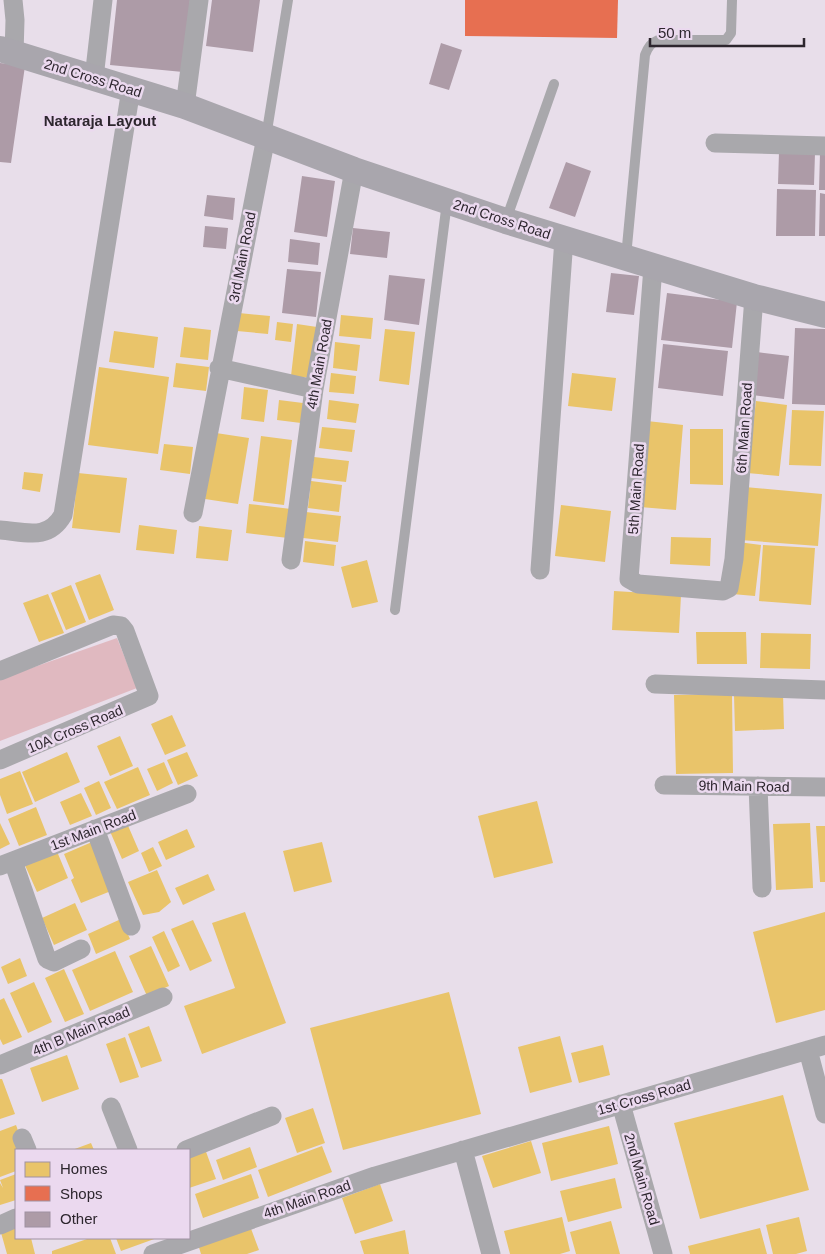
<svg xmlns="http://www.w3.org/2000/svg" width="825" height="1254" font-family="Arial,sans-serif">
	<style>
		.green { fill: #e0b9c0 }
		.homes { fill: #e9c46a }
		.shops { fill: #e76f51 }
		.building { fill: #ad9ba7 }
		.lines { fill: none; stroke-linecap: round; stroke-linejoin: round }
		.lane { stroke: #a9a8ac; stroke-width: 10 }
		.street { stroke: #a9a8ac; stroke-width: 19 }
		.secondary { stroke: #a9a6ad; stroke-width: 26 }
		.labels { text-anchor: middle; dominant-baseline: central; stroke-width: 5; stroke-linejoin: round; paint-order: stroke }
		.street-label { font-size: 14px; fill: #2d262e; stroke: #ebd9ef }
		.neighbourhood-label { font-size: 15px; font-weight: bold; fill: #2d262e; stroke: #ebd9ef }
	</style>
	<rect width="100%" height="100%" fill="#e8deea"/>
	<!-- green -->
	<path class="green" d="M117,638L137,688L0,741V679Z"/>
	<!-- homes -->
	<path class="homes" d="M239,313L270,316L268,334L237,331Z
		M341,315L373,318L371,339L339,336Z
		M277,322L293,324L291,342L275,340Z
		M297,324L317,327L311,378L291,376Z
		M184,327L211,330L208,360L180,357Z
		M385,329L415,332L409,385L379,381Z
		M114,331L158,337L154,368L109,362Z
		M335,342L360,345L357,371L333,368Z
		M176,363L209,367L206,391L173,387Z
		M99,367L169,377L158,454L88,445Z
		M331,373L356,376L354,394L329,392Z
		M572,373L616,378L612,411L568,406Z
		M244,387L268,390L264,422L241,419Z
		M279,400L303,403L301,423L277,420Z
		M329,400L359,404L356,423L327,419Z
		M756,401L787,405L779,476L747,473Z
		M792,410L824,411L821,466L789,465Z
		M647,421L683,425L676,510L640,507Z
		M322,427L355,430L352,452L319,448Z
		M690,429H723V485L690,484Z
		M216,433L249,438L238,504L205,499Z
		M261,436L292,440L284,505L253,501Z
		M164,444L193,447L190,474L160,470Z
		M314,457L349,461L346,482L311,478Z
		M24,472L43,474L40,492L22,489Z
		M78,473L127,478L120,533L72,528Z
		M311,481L342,485L339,512L308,508Z
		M745,487L822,494L818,546L740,540Z
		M249,504L291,509L288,538L246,533Z
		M561,505L611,511L605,562L555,556Z
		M306,512L341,516L338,542L303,538Z
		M139,525L177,530L174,554L136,550Z
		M199,526L232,530L228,561L196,558Z
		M671,537L711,538L710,566L670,564Z
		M305,541L336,545L334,566L303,562Z
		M738,542L761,545L755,596L732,594Z
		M763,545L815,548L811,605L759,601Z
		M367,560L378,602L352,608L341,567Z
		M100,574L114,610L89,620L75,583Z
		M71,585L86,622L66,630L51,593Z
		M614,591L681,595L679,633L612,630Z
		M48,594L64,633L39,642L23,603Z
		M696,632H746L747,664H697Z
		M761,633L811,634L810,669L760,668Z
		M783,693L784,729L735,731L734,695Z
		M732,694L733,773L676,774L674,695Z
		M172,715L186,746L165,755L151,724Z
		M120,736L133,766L110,776L97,746Z
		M67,752L80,782L35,802L22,772Z
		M187,752L198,776L178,785L167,760Z
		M164,762L173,783L157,791L147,769Z
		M138,767L150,795L117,809L104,782Z
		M20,771L33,804L7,814L0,795V779Z
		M99,781L111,808L96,815L84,788Z
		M81,793L92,816L70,825L60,802Z
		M537,801L553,863L494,878L478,816Z
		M36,807L47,835L19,846L8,819Z
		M126,821L139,851L122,859L109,829Z
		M0,823L10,844L0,849Z
		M810,823L813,888L776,890L773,824Z
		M816,826H825V882H820Z
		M187,829L195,847L166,860L158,842Z
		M92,842L111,891L81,903L71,880L74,878L64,854Z
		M322,842L332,882L294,892L283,851Z
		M153,847L162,866L149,872L141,853Z
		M56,849L68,878L37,892L24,863Z
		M157,870L171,902L159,912L143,915L128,882Z
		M208,874L215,890L183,905L175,888Z
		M75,903L87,930L54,945L42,918Z
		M245,912L286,1023L202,1054L184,1006L235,988L212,923Z
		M825,912V1010L776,1023L753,932Z
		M121,919L130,939L96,954L88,934Z
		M193,920L212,961L190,971L171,929Z
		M164,931L180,966L168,972L152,937Z
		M151,946L169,986L147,996L129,956Z
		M115,951L133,992L90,1011L72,970Z
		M20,958L27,976L8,984L1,967Z
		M64,969L84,1014L65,1022L45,978Z
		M34,982L52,1022L28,1033L10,993Z
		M449,992L481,1114L343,1150L310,1028Z
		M4,998L22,1037L3,1045L0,1039V1000Z
		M149,1026L162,1061L141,1068L128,1034Z
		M560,1036L572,1082L530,1093L518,1047Z
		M125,1037L139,1077L120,1083L106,1044Z
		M603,1045L610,1075L579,1083L571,1053Z
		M67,1055L79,1089L42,1102L30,1068Z
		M0,1079H2L15,1114L0,1119Z
		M783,1095L809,1190L700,1219L674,1123Z
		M313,1108L325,1143L297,1153L285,1118Z
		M16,1125L25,1150H16V1171L0,1177V1131Z
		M609,1126L618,1164L551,1181L542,1143Z
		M531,1141L541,1173L493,1188L482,1156Z
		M91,1143L94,1150H72Z
		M322,1146L332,1172L268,1197L258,1170Z
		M250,1147L257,1167L223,1180L216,1160Z
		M205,1149L216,1179L189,1188V1155Z
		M16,1174V1200L0,1205V1183L3,1188L0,1180Z
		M251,1174L259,1198L203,1218L195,1194Z
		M615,1178L622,1208L568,1222L560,1191Z
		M380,1184L393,1221L355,1234L342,1198Z
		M562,1217L570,1251L560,1254H510L504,1231Z
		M799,1217L807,1251L796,1254H773L766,1225Z
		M16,1221V1238H31L35,1254H7L0,1229Z
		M611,1221L620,1254H576L570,1232Z
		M250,1226L259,1250L247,1254H201L198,1244Z
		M760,1228L767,1254H690L688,1246Z
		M405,1230L409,1254H364L360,1241Z
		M90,1238H110L116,1254H52V1251Z
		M116,1238H157L121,1251Z"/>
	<!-- shops -->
	<path class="shops" d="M465,0H618L617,38L465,36Z"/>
	<!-- building -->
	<path class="building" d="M117,0H190L183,72L110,65Z
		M212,0H260L253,52L206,46Z
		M441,43L462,50L449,90L429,84Z
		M0,63L25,66L11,163L0,162Z
		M779,152L815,153L814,185L778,184Z
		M820,153H825V190H819Z
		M566,162L591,171L575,217L549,208Z
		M302,176L335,181L327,237L294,232Z
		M777,189L816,190L815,236H776Z
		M820,193L825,194V236H819Z
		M207,195L235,198L233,220L204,216Z
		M205,226L228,228L226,249L203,247Z
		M353,228L390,232L387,258L350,254Z
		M290,239L320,243L318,265L288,262Z
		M287,269L321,272L316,317L282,313Z
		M611,273L639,276L634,315L606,312Z
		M389,275L425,279L419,325L384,320Z
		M667,293L737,302L732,348L661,340Z
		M795,328L825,329V405L792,404Z
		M663,344L728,351L723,396L658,388Z
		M757,352L789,356L784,399L752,395Z"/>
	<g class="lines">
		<!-- lane -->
		<path class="lane" d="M266,137L288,0
			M506,220L554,84
			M626,257L645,55C648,47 651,43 658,40H726L731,33L732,0
			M395,610L447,202"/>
		<!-- street -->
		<path class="street" d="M13,0L15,20L14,54
			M94,78L103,0
			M185,106L199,0
			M715,143L825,146
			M653,267L629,579L638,584L723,591L729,588L734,559L754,297
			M219,368L314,389
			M193,513L266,137
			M0,530C26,532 48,541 63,515L131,89
			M291,560L314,389L354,170
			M540,570L564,239
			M0,671L113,625L121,626L125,631L149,696L0,760
			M655,684L825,690
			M664,785L825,787
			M758,786L762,888
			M95,829L131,926
			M13,861L47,959L54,962L81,949
			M0,866L187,794
			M808,1050L825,1114
			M0,1065L163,997
			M621,1104L663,1254
			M111,1107L128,1150
			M22,1138L27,1150
			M186,1150L272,1116
			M463,1150L491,1254
			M0,1225L16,1218
			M153,1254L375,1176L825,1045"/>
		<!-- secondary -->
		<path class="secondary" d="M0,49L185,106L354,170L506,221L754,297L825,315"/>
	</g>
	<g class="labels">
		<!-- street labels -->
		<g class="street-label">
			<text transform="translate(93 78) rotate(17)">2nd Cross Road</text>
			<text transform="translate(502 219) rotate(18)">2nd Cross Road</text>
			<text transform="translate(242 257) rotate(-79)">3rd Main Road</text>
			<text transform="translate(319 364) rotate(-80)">4th Main Road</text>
			<text transform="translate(744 428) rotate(-86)">6th Main Road</text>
			<text transform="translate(636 489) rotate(-86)">5th Main Road</text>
			<text transform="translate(75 729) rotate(-23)">10A Cross Road</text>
			<text transform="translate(744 786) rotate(1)">9th Main Road</text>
			<text transform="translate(93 830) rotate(-21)">1st Main Road</text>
			<text transform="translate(81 1031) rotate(-23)">4th B Main Road</text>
			<text transform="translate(644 1097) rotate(-16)">1st Cross Road</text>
			<text transform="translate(642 1179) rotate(74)">2nd Main Road</text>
			<text transform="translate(307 1199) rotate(-19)">4th Main Road</text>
		</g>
		<!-- neighbourhood labels -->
		<g class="neighbourhood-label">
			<text x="100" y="120">Nataraja Layout</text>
		</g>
	</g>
	<!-- legend -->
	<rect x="15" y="1149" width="175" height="90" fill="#ebd9ef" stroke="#9f91a2"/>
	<rect x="25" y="1162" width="25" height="15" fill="#e9c46a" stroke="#9f91a2"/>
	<text x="60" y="1174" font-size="15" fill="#2d262e">Homes</text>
	<rect x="25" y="1186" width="25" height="15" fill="#e76f51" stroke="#9f91a2"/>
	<text x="60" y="1199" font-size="15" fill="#2d262e">Shops</text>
	<rect x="25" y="1212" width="25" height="15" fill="#ad9ba7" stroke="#9f91a2"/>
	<text x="60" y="1224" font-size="15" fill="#2d262e">Other</text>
	<!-- scale -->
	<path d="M650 38v8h154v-8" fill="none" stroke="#2d262e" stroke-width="2.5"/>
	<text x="658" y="38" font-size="15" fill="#2d262e" stroke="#ebd9ef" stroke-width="4" paint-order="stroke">50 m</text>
</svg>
